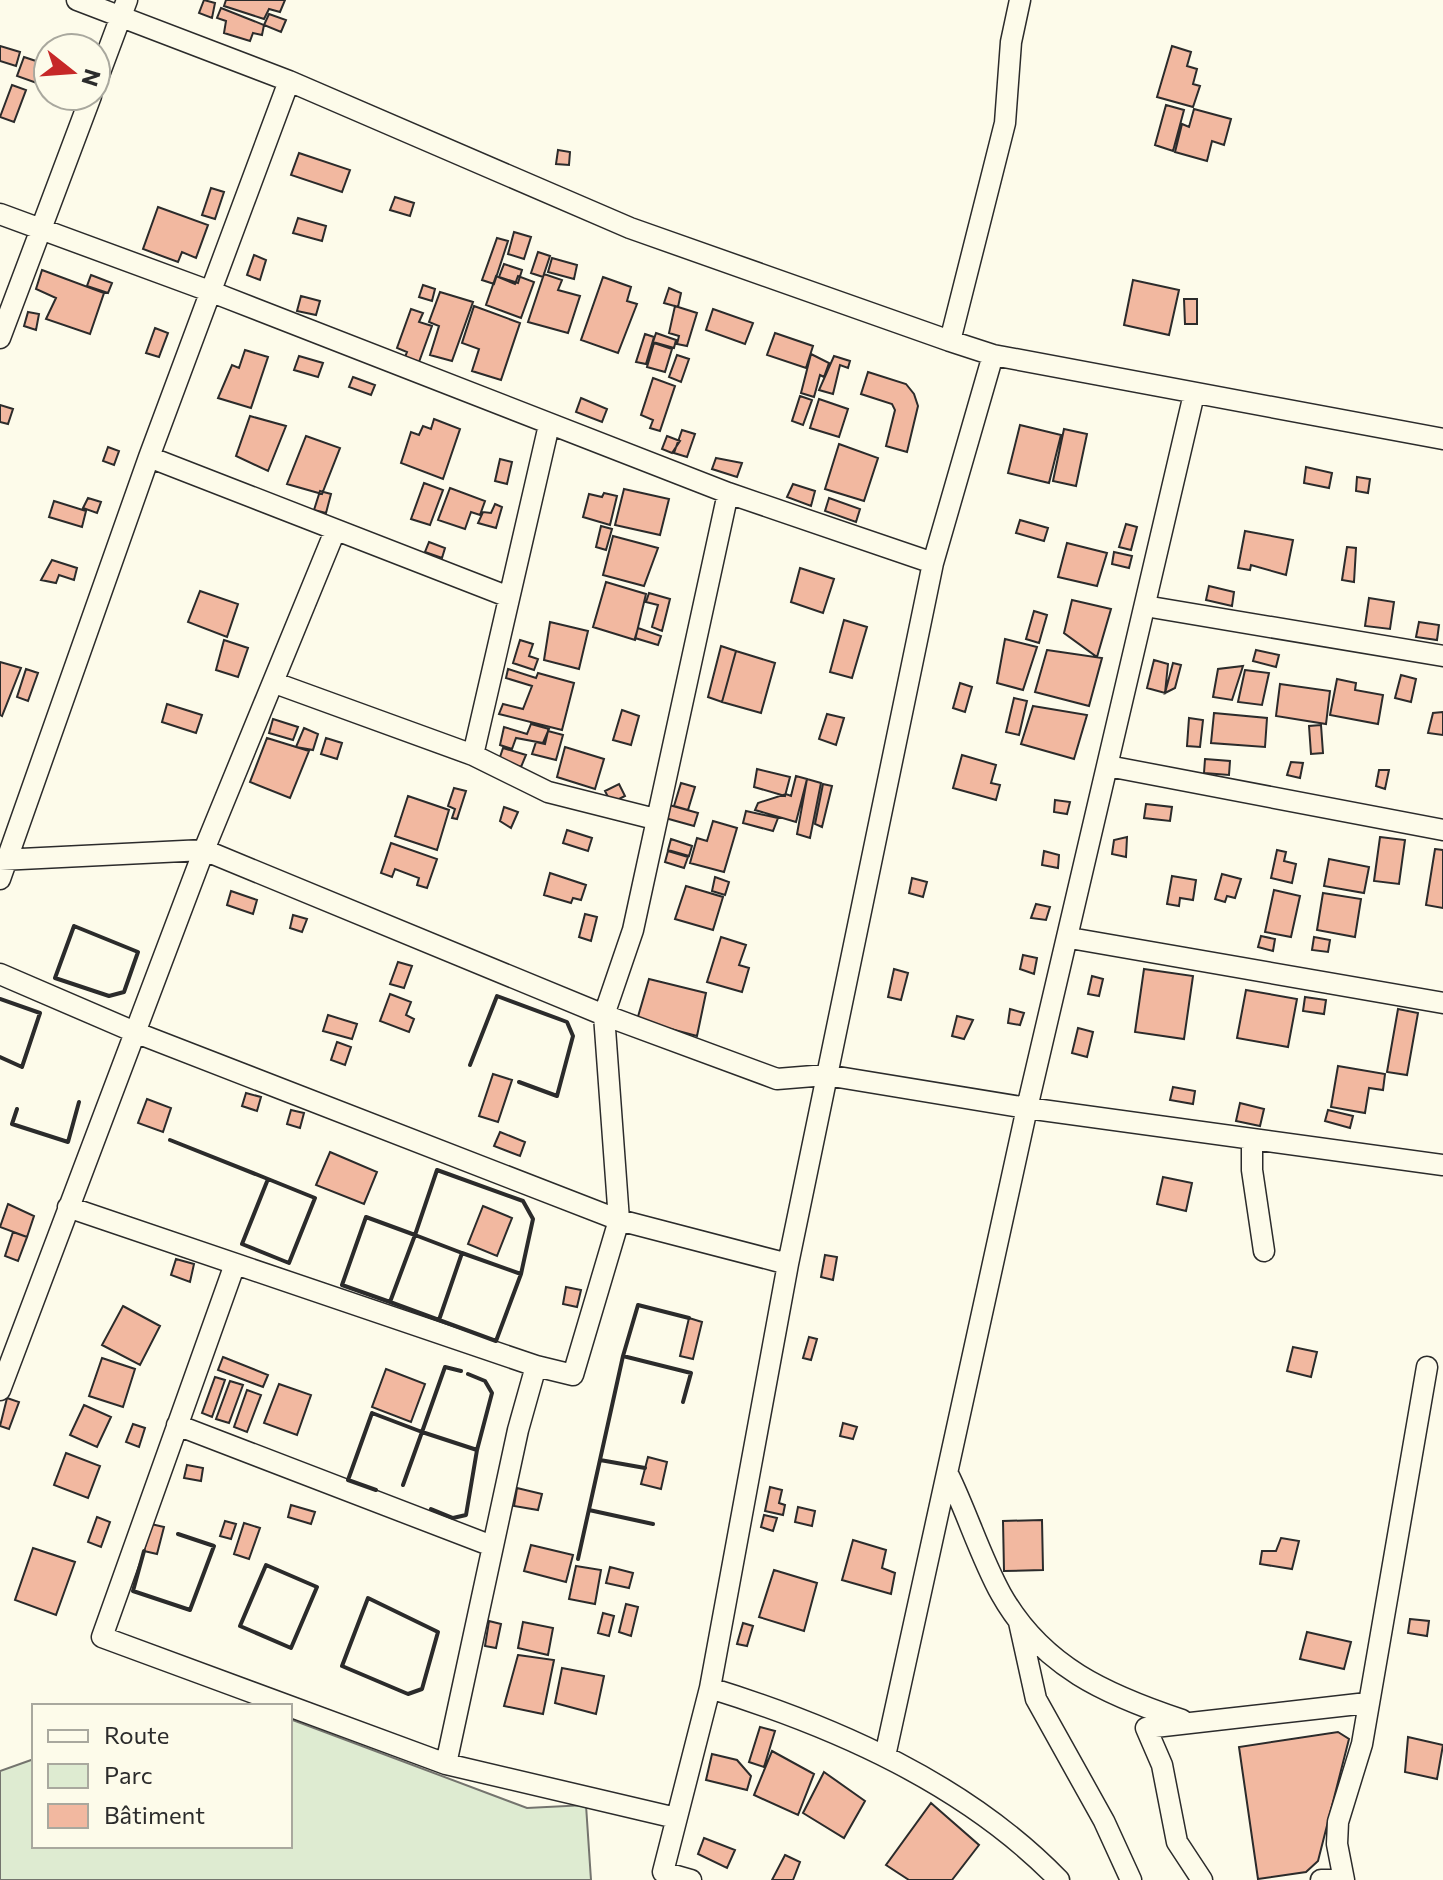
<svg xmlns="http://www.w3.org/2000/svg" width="1443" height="1880" font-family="Commissioner,sans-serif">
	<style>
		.green { fill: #deebd1; stroke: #74746e; stroke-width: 2 }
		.building { fill: #f2b8a0; stroke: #2b2b2b; stroke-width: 2 }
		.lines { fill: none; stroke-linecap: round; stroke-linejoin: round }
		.minor-casing { stroke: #2b2b2b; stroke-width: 23 }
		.minor { stroke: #fdfbea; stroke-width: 20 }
		.wall { stroke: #2b2b2b; stroke-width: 4 }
	</style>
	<rect width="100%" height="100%" fill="#fdfbea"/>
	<!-- green -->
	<path class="green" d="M290,1719L527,1808L586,1805L591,1880H0V1771L34,1759V1846H290Z"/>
	<!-- building -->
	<path class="building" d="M204,0L215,3L212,18L199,13Z
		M226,0H285L280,12L269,9L264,19L224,6Z
		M221,8L264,25L262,35L253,33L250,41L224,33L226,21L217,18Z
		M269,14L286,20L281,32L264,25Z
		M0,46L20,52L16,66L0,61Z
		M1172,46L1191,52L1187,66L1197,69L1193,84L1200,86L1193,107L1157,97Z
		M24,57L48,65V87L17,76Z
		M12,85L26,90L14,122L0,117Z
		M1166,105L1184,110L1173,151L1155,145Z
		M1194,109L1231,119L1224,145L1212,141L1207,161L1175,152L1182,124L1189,127Z
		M558,150L570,152L569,165L556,164Z
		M299,153L350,170L342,192L291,175Z
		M211,188L224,192L215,219L202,215Z
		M395,197L414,203L410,216L390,210Z
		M158,207L208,225L196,258L182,252L178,262L143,249Z
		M298,218L326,226L322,241L293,233Z
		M514,232L531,237L524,259L508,254Z
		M497,238L508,241L494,284L482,280Z
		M538,252L550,256L543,277L531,273Z
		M254,255L266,260L260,280L247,275Z
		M552,258L577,265L574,279L548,272Z
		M504,264L522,270L518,283L499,277Z
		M42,270L104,293L90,334L46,319L56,298L36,289Z
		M544,274L562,280L558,290L580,296L568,333L528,322Z
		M91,275L112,283L108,293L87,286Z
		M496,276L515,284L518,276L534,282L521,318L486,305Z
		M603,277L631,287L627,301L637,304L618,353L581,340Z
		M1133,280L1179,290L1169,335L1124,325Z
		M423,285L435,289L432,301L419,297Z
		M669,288L681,293L678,307L664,303Z
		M440,292L473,302L452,361L430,355L439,326L429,322Z
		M301,296L320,301L316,315L297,311Z
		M1184,299H1197V324H1185Z
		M474,306L520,323L501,380L472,371L479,349L462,343Z
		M675,306L697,313L687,346L677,344L679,336L669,333Z
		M411,309L423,313L419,322L432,326L419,362L405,357L407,352L397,348Z
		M713,309L753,323L745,344L706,330Z
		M28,312L39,314L36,330L24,326Z
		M155,328L168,333L159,357L146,353Z
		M656,333L676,340L674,348L653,342Z
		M775,333L813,346L806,368L767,355Z
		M645,334L654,337L646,364L636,362Z
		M654,343L672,349L665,372L647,367Z
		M245,350L268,357L251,408L218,398L232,365L239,368Z
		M811,354L829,363L824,377L820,375L814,397L801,393Z
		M677,355L689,359L681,382L669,377Z
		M299,356L323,363L318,377L294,370Z
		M834,356L850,361L848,368L840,365L833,394L819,390Z
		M868,372L906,384L914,394L918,406L907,452L886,446L895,410L892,404L861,394Z
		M353,377L375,385L371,395L349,387Z
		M653,378L675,386L660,431L650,428L653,420L641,415Z
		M800,396L812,400L803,425L792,421Z
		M581,398L607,409L602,422L576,412Z
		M819,399L848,409L839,437L810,428Z
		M0,405L13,409L8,424L0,422Z
		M250,416L286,426L268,471L236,456Z
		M434,419L460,429L443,479L401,463L411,432L419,435L423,426L431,429Z
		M1020,425L1061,435L1049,483L1008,473Z
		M1064,429L1087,434L1076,486L1053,481Z
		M682,430L695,434L687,457L674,453Z
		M306,436L340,448L322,494L287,484Z
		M667,436L680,441L672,453L662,449Z
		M839,444L878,458L864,501L825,489Z
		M108,447L119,451L114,465L103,461Z
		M716,458L742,463L737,477L712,469Z
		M500,459L512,462L507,484L495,481Z
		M1306,467L1332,473L1329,488L1304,483Z
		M1357,477L1370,479L1368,493L1356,491Z
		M424,483L443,490L430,525L411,519Z
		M793,484L815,491L811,506L787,497Z
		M450,488L485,501L480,515L471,512L465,529L438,520Z
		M624,489L669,499L660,535L615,525Z
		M320,491L331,494L326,513L314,510Z
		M604,493L617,496L610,525L583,517L589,494L602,497Z
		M88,498L101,502L97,513L83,508Z
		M829,498L860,509L856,522L825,511Z
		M54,501L86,511L82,527L49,517Z
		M495,504L502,507L496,528L478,523L483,512L491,513Z
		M1020,520L1048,528L1044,541L1016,533Z
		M1126,524L1137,527L1131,550L1119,547Z
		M601,526L612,529L606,550L596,547Z
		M1245,531L1293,540L1286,575L1251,565L1250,570L1238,568Z
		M613,536L658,548L644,586L603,575Z
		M429,542L445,548L442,558L425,552Z
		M1067,543L1107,553L1097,586L1058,577Z
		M1347,547L1356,548L1354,582L1342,580Z
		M1114,552L1132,556L1129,568L1112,564Z
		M52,560L77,568L74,580L59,575L56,583L41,580Z
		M800,568L834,579L823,613L791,602Z
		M606,582L646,594L635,640L593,627Z
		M1209,586L1234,592L1232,606L1206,600Z
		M200,591L238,604L227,637L188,622Z
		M649,593L670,599L662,631L652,627L658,605L646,602Z
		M1369,598L1394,602L1390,629L1365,626Z
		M1072,600L1111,609L1097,657L1064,633Z
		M1034,611L1047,615L1039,643L1026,639Z
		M844,620L867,627L852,678L830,672Z
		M550,622L588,631L579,669L544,660Z
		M1419,622L1439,625L1437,640L1416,637Z
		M638,628L661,636L658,645L635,638Z
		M1005,639L1037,647L1023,690L997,683Z
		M224,640L248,648L238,677L216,670Z
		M520,640L533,644L529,656L538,659L534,670L513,663Z
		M721,646L736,651L722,702L708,697Z
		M1047,650L1102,658L1089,706L1035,692Z
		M1256,650L1279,655L1276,667L1253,661Z
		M736,651L775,663L761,713L722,702Z
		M1154,660L1168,664L1165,693L1147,688Z
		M0,662L21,668L2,716L0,715Z
		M1173,663L1181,665L1175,688L1165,693Z
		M1243,666L1232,700L1213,697L1218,669Z
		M26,669L38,673L28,701L17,697Z
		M508,669L536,678L538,673L574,683L562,730L499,714L503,704L523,709L532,686L506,678Z
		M1245,670L1269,673L1262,705L1238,702Z
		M1401,675L1416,679L1411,702L1395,698Z
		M1337,679L1356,683L1355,690L1383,695L1378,724L1330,715Z
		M960,683L972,687L965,712L953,708Z
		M1280,684L1330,691L1326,724L1276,716Z
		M1014,698L1027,701L1019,735L1006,732Z
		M167,704L202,715L196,733L162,722Z
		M1033,706L1087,715L1074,759L1021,744Z
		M622,710L639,716L631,745L613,740Z
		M1443,712V735L1428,733L1433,713Z
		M1214,713L1267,718L1265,747L1211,743Z
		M827,714L844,718L836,745L819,739Z
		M1189,718L1203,720L1200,747L1187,746Z
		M273,719L298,727L293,740L269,733Z
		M531,724L549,729L543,743L516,738L512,749L500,745L504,727L527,734Z
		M1321,725L1323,753L1311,754L1309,726Z
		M304,728L318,734L313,750L296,747Z
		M548,731L563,735L556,760L532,754L536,742L545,744Z
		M267,738L309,751L290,798L250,782Z
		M326,738L342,743L337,759L321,754Z
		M565,747L604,759L595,789L557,777Z
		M503,748L526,755L521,767L499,760Z
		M962,755L996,765L991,783L1000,785L996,800L953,788Z
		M1205,759L1230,761L1229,775L1204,773Z
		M1291,762L1303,763L1300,778L1287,775Z
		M757,769L790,777L785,796L754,787Z
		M1379,770H1389L1385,789L1376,786Z
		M796,776L807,779L796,822L755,810L758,803L786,794L791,796Z
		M807,779L821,783L810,838L797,834Z
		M681,783L695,787L688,810L674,806Z
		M619,784L625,796L611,803L605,791Z
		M823,784L832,786L822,827L815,824Z
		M454,788L466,791L457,819L452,818L455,809L448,806Z
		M408,796L449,810L437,850L395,836Z
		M1055,800L1070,802L1067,814L1054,812Z
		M662,803L698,813L694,826L658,816Z
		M1146,804L1172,807L1170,821L1144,818Z
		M504,807L518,812L511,828L500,821Z
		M746,811L778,818L773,831L743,823Z
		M713,821L737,828L724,872L690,863L697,838L707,841Z
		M567,830L592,838L588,851L563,843Z
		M1127,837L1126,857L1112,854L1114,840Z
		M1380,837L1405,840L1399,884L1374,881Z
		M671,839L692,846L689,856L668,850Z
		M391,843L437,859L427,888L417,885L419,878L395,869L392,877L381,873Z
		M1435,849L1443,850V908L1426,905Z
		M1277,850L1286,852L1284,861L1296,864L1292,883L1271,878Z
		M668,851L688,857L684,868L665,862Z
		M1044,851L1059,855L1058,868L1042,865Z
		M1329,859L1369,867L1364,893L1324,886Z
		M550,873L586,885L581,900L573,898L571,903L544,895Z
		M1222,874L1241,879L1235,898L1227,896L1225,902L1215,899Z
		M1172,876L1196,880L1193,900L1180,898L1179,906L1167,904Z
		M715,877L729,882L725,895L712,891Z
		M912,878L927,882L923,897L909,893Z
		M686,886L723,897L713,930L675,919Z
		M1274,890L1300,896L1291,937L1265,932Z
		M231,891L257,900L253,914L227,905Z
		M1323,893L1361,899L1355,937L1317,930Z
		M1036,904L1050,907L1046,920L1031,918Z
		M585,914L597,917L591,941L579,937Z
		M293,915L307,919L302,932L290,928Z
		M1261,936L1275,939L1273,951L1258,947Z
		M721,937L746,945L739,965L749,968L742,992L707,982Z
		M1314,937L1330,940L1328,952L1312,950Z
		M1023,955L1037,958L1034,974L1020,969Z
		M398,962L412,966L404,988L390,984Z
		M894,969L908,973L901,1000L888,997Z
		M1144,969L1193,976L1184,1039L1135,1032Z
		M1092,976L1103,979L1099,996L1088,994Z
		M649,979L706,993L697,1036L637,1020Z
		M1246,990L1297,999L1288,1047L1237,1038Z
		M390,994L411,1002L406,1015L414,1019L409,1032L380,1021Z
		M1305,997L1326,1000L1324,1014L1303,1011Z
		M1010,1009L1024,1013L1020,1025L1008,1023Z
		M1398,1009L1418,1013L1407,1075L1387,1072Z
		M328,1015L357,1024L352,1039L323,1031Z
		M957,1016L973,1020L964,1039L952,1036Z
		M1078,1028L1093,1032L1087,1057L1072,1053Z
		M337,1042L351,1047L345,1065L331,1060Z
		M1338,1066L1385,1074L1383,1090L1369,1088L1365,1113L1331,1107Z
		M493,1074L512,1080L498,1122L479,1116Z
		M1173,1087L1195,1091L1193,1104L1170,1100Z
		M246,1093L261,1097L257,1111L242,1106Z
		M147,1099L171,1108L163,1132L138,1123Z
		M1240,1103L1264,1109L1260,1126L1236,1121Z
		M291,1110L304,1113L300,1128L287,1124Z
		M1328,1110L1353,1116L1350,1128L1325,1121Z
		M500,1132L525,1142L520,1156L494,1146Z
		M330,1152L377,1172L364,1204L316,1185Z
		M1163,1177L1192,1183L1186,1211L1157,1204Z
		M8,1204L34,1216L27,1237L0,1227Z
		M483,1206L512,1218L497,1256L468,1244Z
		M13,1232L27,1237L18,1261L5,1256Z
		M825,1255L837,1257L833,1280L821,1277Z
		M176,1259L194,1264L190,1282L171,1275Z
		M566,1287L581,1290L577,1307L563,1304Z
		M123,1306L160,1326L140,1365L102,1345Z
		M689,1318L702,1322L693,1359L680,1356Z
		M809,1337L817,1339L811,1360L803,1358Z
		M1293,1347L1317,1352L1311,1377L1287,1371Z
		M223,1357L268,1375L263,1387L218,1370Z
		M102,1358L135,1369L123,1407L89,1396Z
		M386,1369L425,1384L411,1422L372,1407Z
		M215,1377L225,1380L212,1417L202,1413Z
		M230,1381L243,1385L229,1423L216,1419Z
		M279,1384L311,1395L297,1435L264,1423Z
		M247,1390L261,1395L247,1432L234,1427Z
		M7,1398L19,1402L9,1429L0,1426Z
		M84,1405L111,1417L97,1447L70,1435Z
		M843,1423L857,1427L853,1439L840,1436Z
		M133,1424L145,1428L139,1447L126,1442Z
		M66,1453L100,1466L88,1498L54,1485Z
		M648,1457L667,1462L661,1489L641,1484Z
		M187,1465L203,1468L201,1481L184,1478Z
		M770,1487L782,1490L779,1503L785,1505L783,1515L765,1511Z
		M517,1488L542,1494L538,1510L514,1506Z
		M291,1505L315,1512L311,1524L288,1517Z
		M798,1507L815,1511L812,1526L795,1522Z
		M764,1515L777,1518L773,1531L761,1527Z
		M97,1517L110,1522L101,1547L88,1542Z
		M1042,1520L1043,1570L1004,1571L1003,1521Z
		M225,1521L236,1524L231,1539L220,1536Z
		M244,1523L260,1528L249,1559L234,1554Z
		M151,1524L164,1527L157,1554L144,1551Z
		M1281,1538L1299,1541L1292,1569L1260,1564L1262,1551H1276Z
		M853,1540L886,1550L882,1568L895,1573L891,1594L842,1580Z
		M531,1545L573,1555L566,1582L524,1571Z
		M33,1548L75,1562L56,1615L15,1600Z
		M576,1566L601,1570L595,1604L569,1599Z
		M610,1567L633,1573L629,1588L606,1583Z
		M774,1570L817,1583L804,1631L759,1617Z
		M626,1604L638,1607L631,1636L619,1632Z
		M603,1613L614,1616L609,1636L598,1633Z
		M1410,1619L1429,1621L1427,1636L1408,1633Z
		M489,1621L501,1624L496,1648L485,1646Z
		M523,1622L553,1628L548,1655L518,1648Z
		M743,1623L753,1626L747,1646L737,1644Z
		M1307,1632L1351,1642L1344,1669L1300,1659Z
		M518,1655L554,1660L543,1714L504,1706Z
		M562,1668L604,1676L596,1714L555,1703Z
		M760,1727L775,1731L764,1767L749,1762Z
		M1338,1732L1349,1739L1318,1861L1306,1872L1258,1879L1239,1747Z
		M1408,1737L1443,1745L1437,1779L1405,1772Z
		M772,1751L814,1774L798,1815L754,1795Z
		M712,1754L737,1760L751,1776L747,1790L706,1780Z
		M824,1772L865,1801L844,1838L803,1813Z
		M931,1803L979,1845L952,1880H909L886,1865Z
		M704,1838L735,1850L727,1868L698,1854Z
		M785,1855L800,1862L793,1880H772Z"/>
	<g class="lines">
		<!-- minor casing -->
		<g class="minor-casing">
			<path id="minor" d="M77,0L289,81L630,228L950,341L993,355L1443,439
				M96,83L127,0
				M0,214L212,292L728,493L933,563
				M0,338L91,96
				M950,341L1005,123L1011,42L1020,0
				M149,457L509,597
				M1145,606L1443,656
				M275,683L473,755L548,792L655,819
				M473,755L549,425
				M1108,766L1443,830
				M0,860L204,850L604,1015L777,1079L826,1075L1027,1108L1443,1165
				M0,879L149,457L289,81
				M1070,938L1443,1003
				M0,974L137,1033L619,1220L788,1264
				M1252,1140V1170L1264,1251
				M68,1207L536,1366L573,1375L619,1220L604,1015L633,930L728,493
				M235,1264L102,1637L446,1764L676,1818
				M0,1390L204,850L335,531
				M177,1425L492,1546
				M949,1476C967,1513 981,1558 1001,1594C1042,1667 1107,1695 1182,1720
				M1019,1622L1036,1699L1104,1821L1131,1880
				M710,1688C836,1727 966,1784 1059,1880
				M885,1756L1027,1108L1194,394
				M446,1764L518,1430L536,1366
				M691,1880L663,1872L710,1688L788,1264L933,563L993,355
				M1202,1880L1177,1842L1162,1765L1146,1728L1367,1703
				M1321,1880H1337
				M1344,1880L1337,1844L1338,1822L1362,1744L1427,1367"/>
		</g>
		<!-- minor -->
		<use href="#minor" class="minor"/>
		<!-- wall -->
		<path class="wall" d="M74,926L138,952L124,992L109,996L55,978Z
			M0,999L40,1013L22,1067L0,1057
			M470,1065L497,996L567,1022L573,1036L557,1096L519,1082
			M17,1109L12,1124L68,1142L79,1102
			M170,1140L268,1179L242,1244L289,1263L315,1198L268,1179
			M366,1217L415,1235L390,1302L342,1285Z
			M390,1302L439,1320L462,1253L415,1235L437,1170L523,1201L533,1219L521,1274
			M439,1320L496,1341L521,1274L462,1253
			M461,1371L445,1367L422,1432L477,1450L492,1393L485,1381L468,1374
			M683,1402L691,1373L623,1356L638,1305L689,1318
			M600,1460L645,1468
			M376,1490L348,1480L372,1413L422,1432L403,1485
			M431,1509L453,1518L466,1515L477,1450
			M589,1510L653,1524
			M144,1551L133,1591L190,1610L214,1546L178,1534
			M578,1559L623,1356
			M266,1565L317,1587L291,1648L240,1626Z
			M368,1598L438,1632L422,1689L408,1694L342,1666Z"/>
	</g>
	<!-- legend -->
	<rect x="32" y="1704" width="260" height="144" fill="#fdfbea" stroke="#a9a89e" stroke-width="2"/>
	<rect x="48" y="1730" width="40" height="12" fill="#fdfbea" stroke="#a9a89e" stroke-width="2"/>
	<text x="104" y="1744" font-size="24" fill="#2b2b2b">Route</text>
	<rect x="48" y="1764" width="40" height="24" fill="#deebd1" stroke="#a9a89e" stroke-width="2"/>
	<text x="104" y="1784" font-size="24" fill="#2b2b2b">Parc</text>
	<rect x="48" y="1804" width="40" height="24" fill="#f2b8a0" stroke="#a9a89e" stroke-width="2"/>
	<text x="104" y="1824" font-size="24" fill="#2b2b2b">Bâtiment</text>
	<!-- north arrow -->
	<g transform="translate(72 72) rotate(107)"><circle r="38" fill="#fdfbea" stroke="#a9a89e" stroke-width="2"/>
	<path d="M0-6L14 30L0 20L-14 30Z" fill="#c62828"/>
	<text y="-12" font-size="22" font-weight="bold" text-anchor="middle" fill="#2b2b2b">N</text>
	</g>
</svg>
